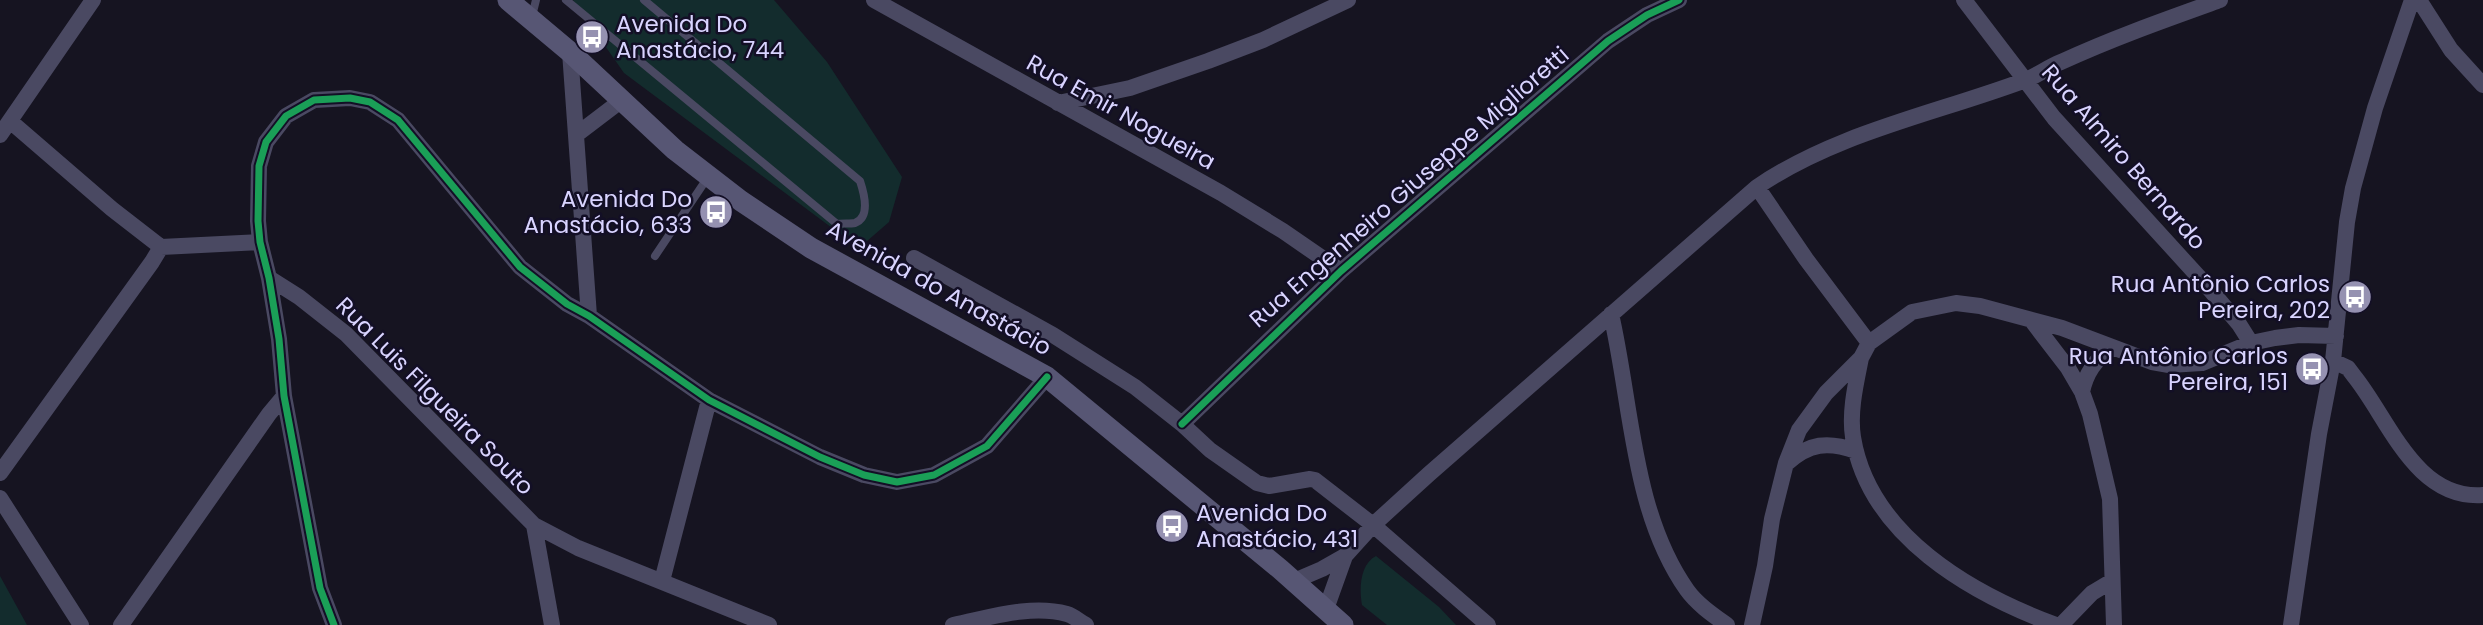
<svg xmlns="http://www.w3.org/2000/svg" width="2483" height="625" font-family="Poppins,sans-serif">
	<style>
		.green { fill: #132c2d }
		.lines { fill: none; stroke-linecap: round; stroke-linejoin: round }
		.service { stroke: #4a4962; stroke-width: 8 }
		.minor { stroke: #4a4962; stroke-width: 16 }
		.secondary { stroke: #575674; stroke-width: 21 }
		.cycleway-casing { stroke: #130f26; stroke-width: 11 }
		.cycleway { stroke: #1a9f57; stroke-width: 7 }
		.labels { text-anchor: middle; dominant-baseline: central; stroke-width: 5; stroke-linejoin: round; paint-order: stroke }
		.poi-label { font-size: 23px; fill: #d9d4ff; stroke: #130f26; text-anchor: end }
		.street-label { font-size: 23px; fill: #d9d4ff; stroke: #130f26 }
	</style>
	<rect width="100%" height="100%" fill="#161421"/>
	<!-- green -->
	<path class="green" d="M573,0H774L827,62L902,177L889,222L859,248L624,73Z
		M1376,556L1439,607L1456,625H1387L1362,605C1359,589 1360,564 1376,556Z
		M0,576L27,625H0Z"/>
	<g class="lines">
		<!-- service -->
		<path class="service" d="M566,0L837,224C842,223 850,224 855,223C871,217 864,193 860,181L644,0
			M532,16L536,0
			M655,256L708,177"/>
		<!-- minor -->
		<path class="minor" d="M874,0L1221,193L1283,231L1341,271
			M1964,0L2054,118L2207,286L2239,324L2251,343
			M2419,0L2451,50L2483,85
			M570,52L589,316
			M1058,103L1130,88L1208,61L1263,40L1348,0
			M10,121L112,209L161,247L260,242
			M0,135L93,0
			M576,135L622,100
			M1757,187L1806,259L1869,343
			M914,258L1053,335L1135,387L1182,424L1210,450L1257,483L1269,486L1310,479L1315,480L1373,525L1488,625
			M269,278L299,297L346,334L534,525L552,625
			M1611,314C1632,405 1632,512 1687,590C1697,604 1713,615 1727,625
			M2032,321L2068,368L2082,392L2090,414L2110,499L2114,625
			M1861,358C1856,383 1849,412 1853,437C1869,536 1972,594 2056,625
			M2333,361L2348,368L2354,376C2389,419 2415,500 2483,495
			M2082,392C2086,373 2095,360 2111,348
			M1182,424L1341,271L1608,41L1647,15L1679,0
			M1787,463C1809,443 1828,441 1856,451
			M0,473L152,262L161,247
			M0,498L81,625
			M534,525L578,548L769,625
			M662,581L709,400
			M1294,581L1322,569L1345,556L1373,525L1429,474L1757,187C1836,133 1934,114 2023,81C2037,76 2048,67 2061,62C2113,38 2167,19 2220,0
			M1326,609L1345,556
			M121,625L269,414L284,396
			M334,625L320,588L284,396L279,339L269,278L260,242L258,221L259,166L266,142L286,116L314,100L350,98L370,102L398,120L520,267L567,304L589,316L709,400L820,457L864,475L897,482L934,475L987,446L1047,377
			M953,625C989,618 1030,604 1067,614C1074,616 1080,622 1086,625
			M1752,625L1765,566L1772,519L1786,463L1799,430L1826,393L1861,358L1869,343L1912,312L1956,303L1980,306L2062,328L2152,362L2169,365L2202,363L2251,343L2275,338L2299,335L2336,336
			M2061,625L2092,593L2112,581
			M2291,625L2319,434L2333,361L2347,222L2353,188L2375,108L2412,0"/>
		<!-- secondary -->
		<path class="secondary" d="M508,0L570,52L675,150L741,201L811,248L1047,377L1280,569L1343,625"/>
		<!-- cycleway casing -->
		<g class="cycleway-casing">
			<path id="cycleway" d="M1182,424L1341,271L1608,41L1647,15L1679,0
				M334,625L320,588L284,396L279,339L269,278L260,242L258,221L259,166L266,142L286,116L314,100L350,98L370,102L398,120L520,267L567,304L589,316L709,400L820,457L864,475L897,482L934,475L987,446L1047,377"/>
		</g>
		<!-- cycleway -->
		<use href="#cycleway" class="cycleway"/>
	</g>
	<!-- icons -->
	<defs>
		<g id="bus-disc" transform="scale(1.75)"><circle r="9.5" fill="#9591b1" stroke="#130f26"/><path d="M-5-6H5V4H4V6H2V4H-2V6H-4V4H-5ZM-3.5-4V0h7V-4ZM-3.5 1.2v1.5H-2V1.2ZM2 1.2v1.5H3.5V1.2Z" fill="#fff"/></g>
	</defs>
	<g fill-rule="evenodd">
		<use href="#bus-disc" x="592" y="37"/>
		<use href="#bus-disc" x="716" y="212"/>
		<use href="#bus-disc" x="2355" y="297"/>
		<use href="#bus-disc" x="2312" y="369"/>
		<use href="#bus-disc" x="1172" y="526"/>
	</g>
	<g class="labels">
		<!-- poi labels -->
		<g class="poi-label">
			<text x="616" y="24" text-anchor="start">Avenida Do<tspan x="616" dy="26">Anastácio, 744</tspan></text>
			<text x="692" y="199">Avenida Do<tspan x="692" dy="26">Anastácio, 633</tspan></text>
			<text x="2330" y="284">Rua Antônio Carlos<tspan x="2330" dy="26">Pereira, 202</tspan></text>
			<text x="2288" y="356">Rua Antônio Carlos<tspan x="2288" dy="26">Pereira, 151</tspan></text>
			<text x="1196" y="513" text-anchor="start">Avenida Do<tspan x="1196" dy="26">Anastácio, 431</tspan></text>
		</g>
		<!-- street labels -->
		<g class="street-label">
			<text transform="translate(1121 112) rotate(29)">Rua Emir Nogueira</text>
			<text transform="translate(2124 157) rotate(49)">Rua Almiro Bernardo</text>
			<text transform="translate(1409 187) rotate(-41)">Rua Engenheiro Giuseppe Miglioretti</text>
			<text transform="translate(939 288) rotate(29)">Avenida do Anastácio</text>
			<text transform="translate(435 396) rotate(45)">Rua Luis Filgueira Souto</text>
		</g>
	</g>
</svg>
